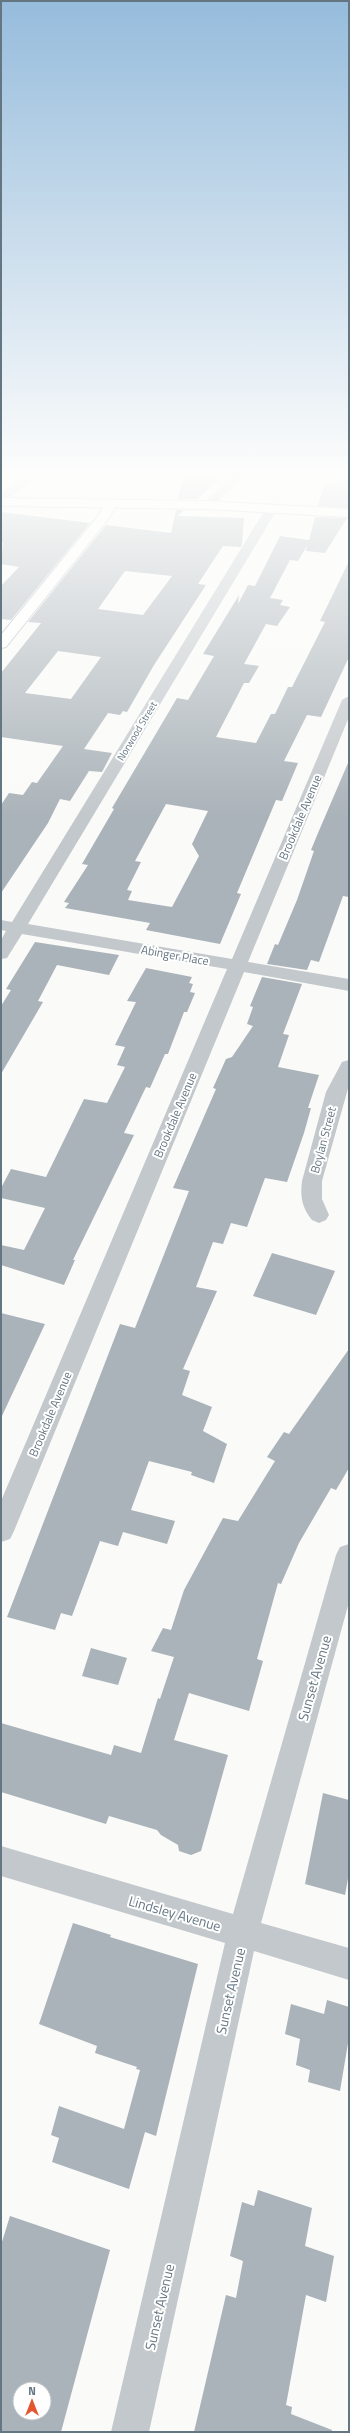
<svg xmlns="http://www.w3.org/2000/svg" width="350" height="2433" font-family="'Titillium Web',sans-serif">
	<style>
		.building { fill: #aab3b9; fill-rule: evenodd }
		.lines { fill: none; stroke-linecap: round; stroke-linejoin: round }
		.secondary-casing { stroke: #b3babf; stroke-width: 2 }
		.primary-casing { stroke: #b5babe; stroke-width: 2 }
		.minor { fill: #c3c8cc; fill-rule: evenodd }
		.secondary { fill: #fff; fill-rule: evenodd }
		.primary { fill: #fff; fill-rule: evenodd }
		.labels { text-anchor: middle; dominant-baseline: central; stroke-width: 4; stroke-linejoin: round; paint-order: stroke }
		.far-street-label { font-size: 10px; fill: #657683; stroke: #fff }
		.street-label { font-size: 12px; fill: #657683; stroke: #fff }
		.near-street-label { font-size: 14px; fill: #657683; stroke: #fff }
	</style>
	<rect width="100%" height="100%" fill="#fafaf8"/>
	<!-- building -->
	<path class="building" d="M183,477H222L197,499H178Z
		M341,477H349V508L318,506L325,482L334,484Z
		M176,510H184L178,516L244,518L242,544L241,547L223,546L198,584L206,585L154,665L127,712L123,711L120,715L108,713L84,749L112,753L102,772L89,771L70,801L60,799L48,823L1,893V805L9,793L23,795L32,782L37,783L63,746L1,737V673L41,623L28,622L106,525L171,533ZM125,571L172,576L143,615L98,609ZM58,651L101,657L71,699L25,693Z
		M1,512L90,523L11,620L1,619V586L19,567L1,564L3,542H1Z
		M315,517L347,518L325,553L306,551L307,546L298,561L290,560L270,598L283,600L280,605L290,607L277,626L266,624L244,664L259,666L249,683H244L216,737L256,743L271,714H275L288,687H292L325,622L320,621L349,561V657L321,717L307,715L284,761L298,763L282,801L276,800L237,893L241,894L220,944L146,930L150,923L65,908L69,903L64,902L88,865L82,864L114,809L112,808L177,698L188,700L214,656L203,654L239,595L238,604L248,585L255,586L280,536L309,540ZM166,804L208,811L192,844L199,856L172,907L128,900L132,891L127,890L141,862L135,861Z
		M348,763L349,897L343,896L319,962L311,960L307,970L267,964L275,944L278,945L297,900L314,851L311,850L318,833Z
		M35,942L119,955L109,975L57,965L38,1001L43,1002L1,1074V1006L11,990L6,989Z
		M146,968L192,977L189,983L193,984L190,992L195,993L187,1012H184L168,1054H165L150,1088L146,1087L124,1133L134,1135L73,1260H75L64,1285L1,1265V1245L24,1250L45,1208L1,1198V1188L11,1169L46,1177L84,1099L107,1103L125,1067L117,1065L125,1047L115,1045L136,1002L127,1001Z
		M262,977L302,984L283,1034L289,1035L278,1067L319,1075L308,1108H311L304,1133L287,1182L265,1178L247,1227L231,1223L223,1244L213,1242L196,1287L217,1291L183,1369L190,1371L182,1395L212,1407L203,1431L227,1444L214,1483L191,1475L192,1472L149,1461L131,1510L175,1521L167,1544L123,1532L118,1546L100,1541L72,1616L61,1613L55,1630L7,1617L120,1324L135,1328L189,1191L173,1188L216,1089L213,1088L226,1059L232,1057L253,1026L247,1024L253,1007L250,1006Z
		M272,1253L335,1271L316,1315L253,1296Z
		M1,1313L45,1324L1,1418Z
		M349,1349V1468L336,1490L331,1488L299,1543L281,1584L278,1583L257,1659L263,1661L249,1711L189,1693L174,1740L228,1755L201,1851L191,1855L179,1851L178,1845L161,1835L157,1830L109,1816L106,1824L1,1792V1723L111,1755L114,1745L141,1753L158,1698L160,1699L174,1657L151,1651L163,1628L171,1630L184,1590L223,1518L238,1521L275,1461L267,1457L284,1432L289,1434Z
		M91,1648L127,1658L118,1685L82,1676Z
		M323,1793L349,1800V1873L345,1895L305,1884Z
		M73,1923L111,1935L110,1937L198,1964L156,2136L145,2132L129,2189L52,2162L59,2138L51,2135L59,2106L124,2129L140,2070L136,2069L137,2067L95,2053L97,2046L39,2024Z
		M327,2000L349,2007V2037L340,2091L308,2082L310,2070L296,2065L300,2039L285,2034L291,2004L324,2014Z
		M258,2190L312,2208L305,2246L334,2256L326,2302L306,2295L286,2405L292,2407L291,2414L332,2430V2432H194L226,2295L236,2298L243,2261L230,2256L242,2202L254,2206Z
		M10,2216L110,2250L61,2432H1V2245ZM20,2389H44V2413H20Z"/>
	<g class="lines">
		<!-- secondary casing -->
		<g class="secondary-casing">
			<path id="secondary" d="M112,499L118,503L106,522L6,647L1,648V635L97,517L108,500Z"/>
		</g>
		<!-- primary casing -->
		<g class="primary-casing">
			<path id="primary" d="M1,498L207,501L349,509V517L207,509L1,506Z"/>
		</g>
		<!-- minor -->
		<path class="minor" d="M21,477H34L5,502L1,503V494Z
			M232,477H244L211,507H203V503Z
			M272,505L278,508L28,924L232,959L342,700L349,696V717L248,962L349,979V991L244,972L14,1531L10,1539L1,1542V1501L227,969L22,934L7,958L1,959V940L6,931L1,930V920L12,922L266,508Z
			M349,1060V1085L322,1181V1199L329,1215L326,1220L319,1223L312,1220C302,1208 300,1197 302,1181L326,1092L342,1062Z
			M349,1544V1602L261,1923L349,1948V1980L254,1951L149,2432H111L225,1943L1,1876V1846L233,1914L336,1555L340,1547Z"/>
		<!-- secondary -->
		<use href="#secondary" class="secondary"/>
		<!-- primary -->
		<use href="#primary" class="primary"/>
	</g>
	<!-- sky -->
	<linearGradient id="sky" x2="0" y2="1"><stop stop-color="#96bcdc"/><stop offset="0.58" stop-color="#fdfdfc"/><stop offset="1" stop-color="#fdfdfc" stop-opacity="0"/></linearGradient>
	<rect width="350" height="817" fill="url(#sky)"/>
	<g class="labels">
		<!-- far-street labels -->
		<g class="far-street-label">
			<text transform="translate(137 731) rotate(-59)">Norwood Street</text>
		</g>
		<!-- street labels -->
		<g class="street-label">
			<text transform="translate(300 817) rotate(-67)">Brookdale Avenue</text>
			<text transform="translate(175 955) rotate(10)">Abinger Place</text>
			<text transform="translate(175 1115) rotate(-67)">Brookdale Avenue</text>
			<text transform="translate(323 1140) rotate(-75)">Boylan Street</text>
			<text transform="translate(50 1414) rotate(-67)">Brookdale Avenue</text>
		</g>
		<!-- near-street labels -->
		<g class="near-street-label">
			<text transform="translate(314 1678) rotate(-74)">Sunset Avenue</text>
			<text transform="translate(175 1913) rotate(16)">Lindsley Avenue</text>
			<text transform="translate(230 1991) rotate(-77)">Sunset Avenue</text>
			<text transform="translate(159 2307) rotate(-77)">Sunset Avenue</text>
		</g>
	</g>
	<!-- border -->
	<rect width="350" height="2433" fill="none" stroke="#657683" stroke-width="4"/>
	<!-- north arrow -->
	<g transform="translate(32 2401)"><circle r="19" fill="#ffffff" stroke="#c1c8cd"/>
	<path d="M0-3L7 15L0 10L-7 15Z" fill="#e4572e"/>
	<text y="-6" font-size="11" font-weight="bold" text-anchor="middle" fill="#657683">N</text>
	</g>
</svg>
